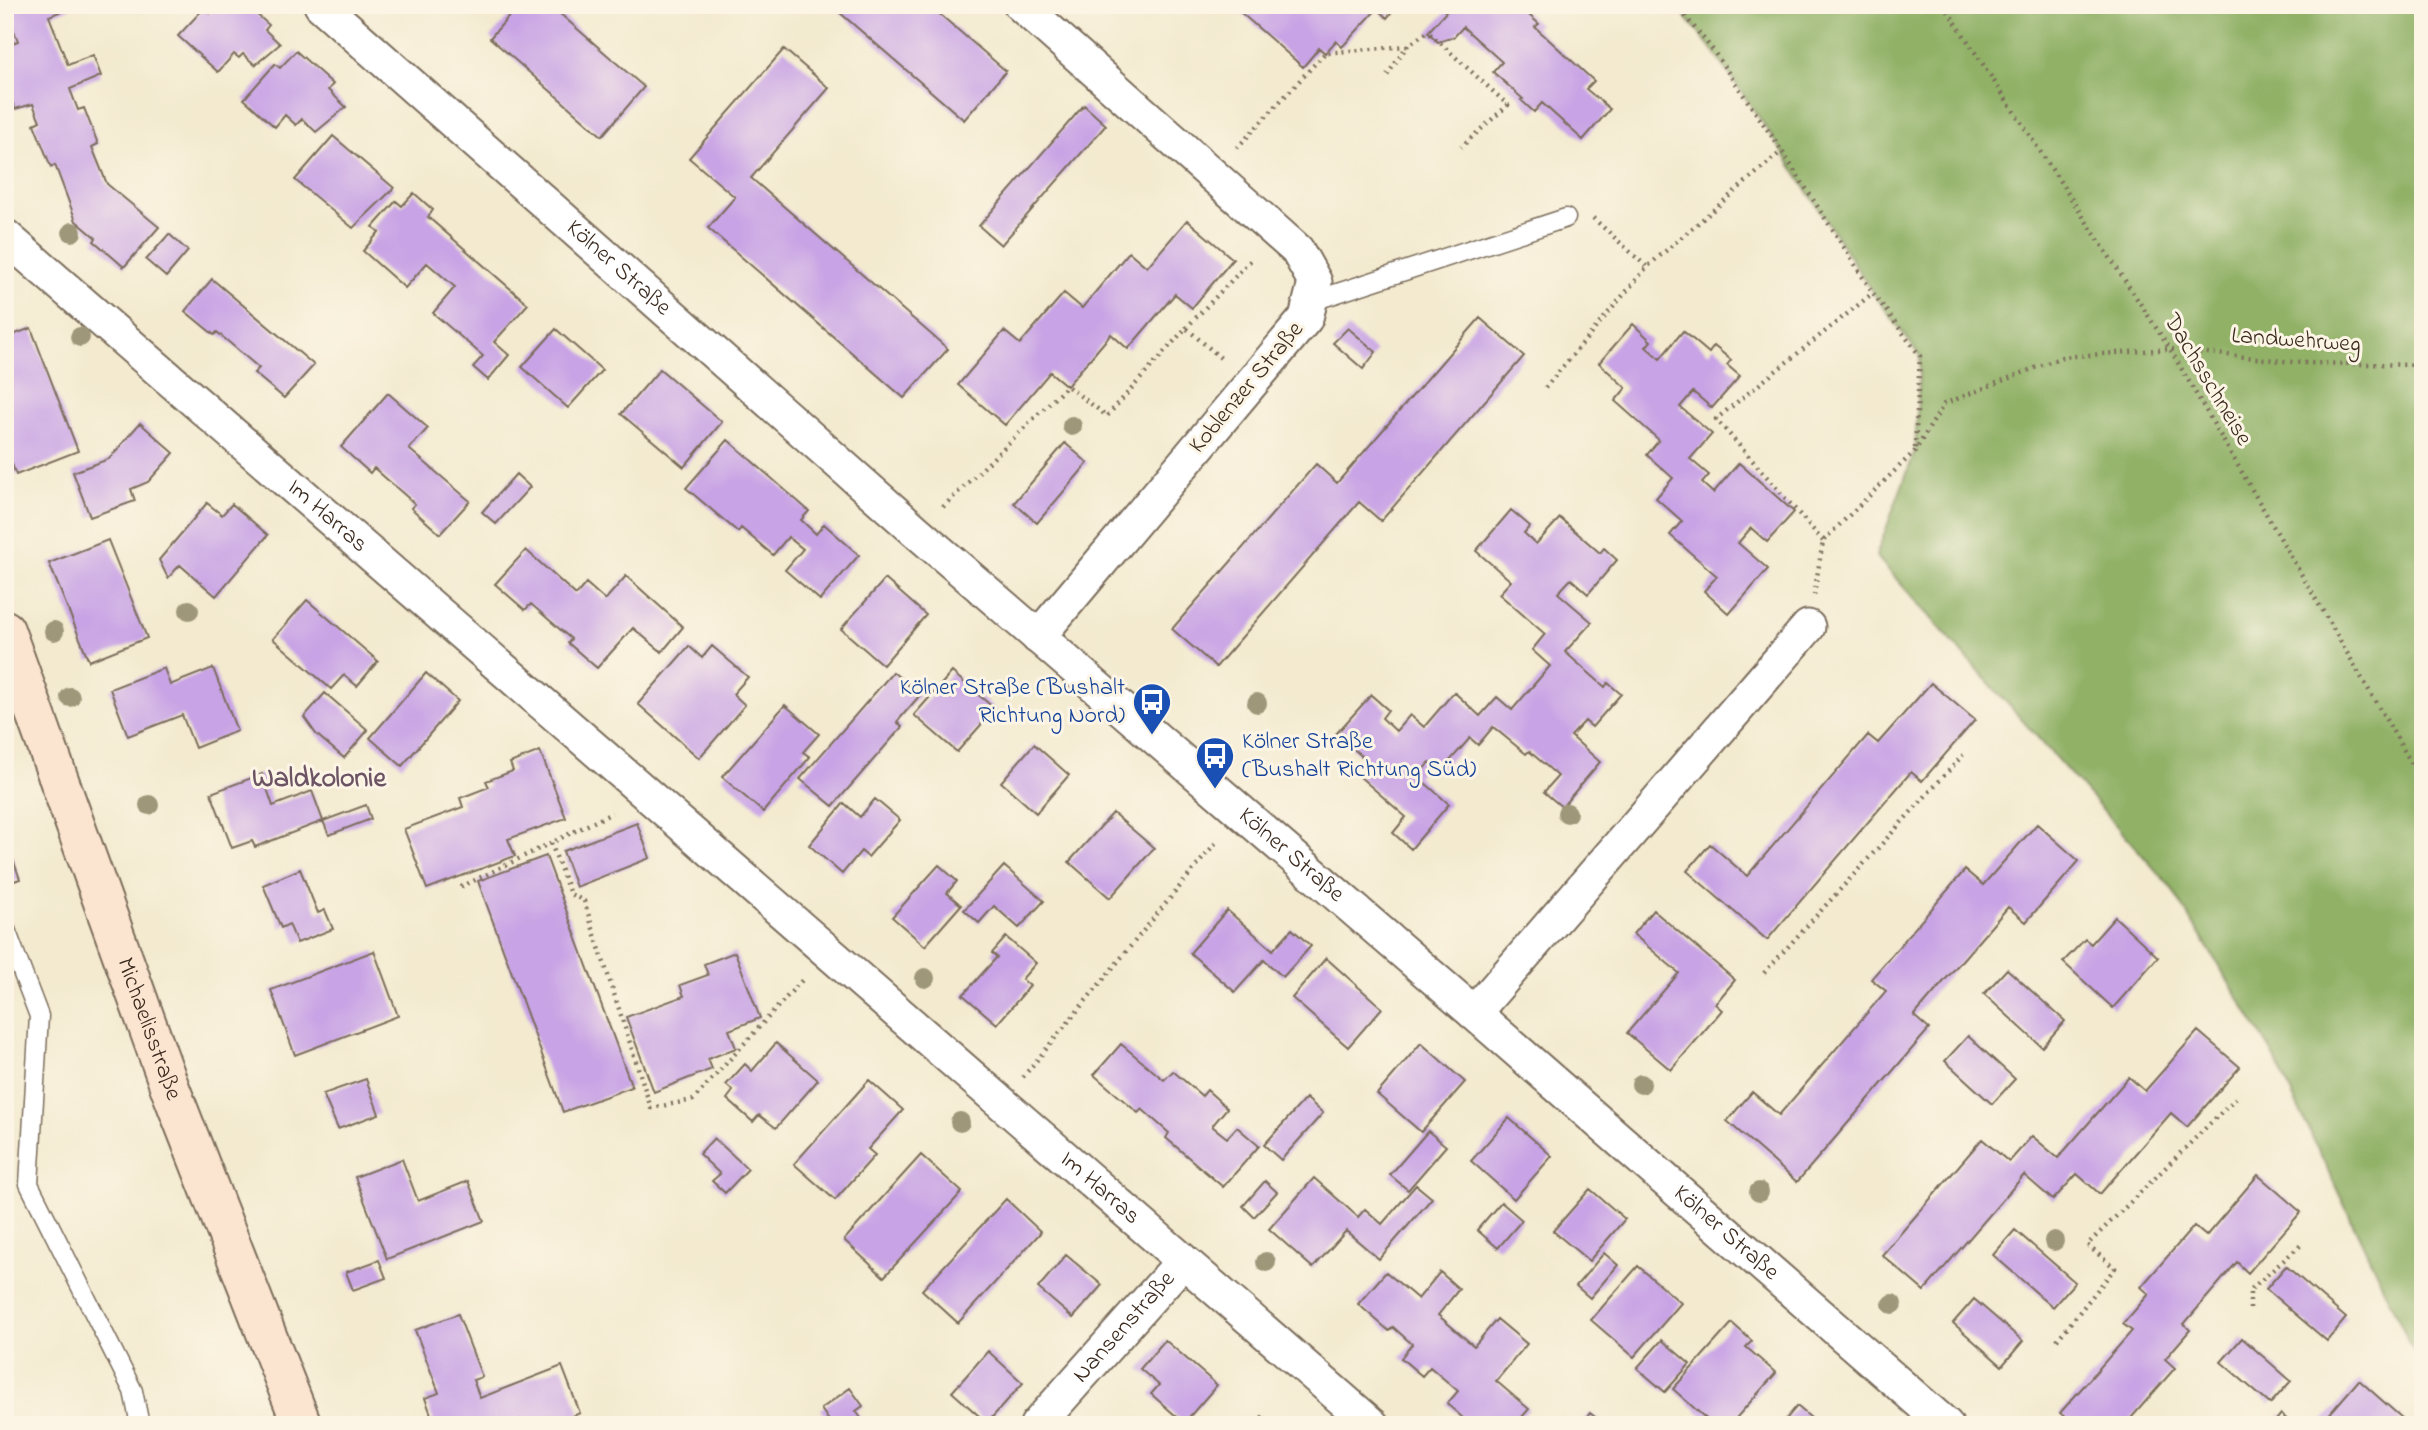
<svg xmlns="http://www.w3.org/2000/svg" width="2428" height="1430" font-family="'Indie Flower',sans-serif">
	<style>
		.forest { fill: #90b166; stroke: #666e42; stroke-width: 2 }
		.building { fill: #c8a3e5 }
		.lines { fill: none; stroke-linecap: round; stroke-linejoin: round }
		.lane-casing { stroke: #7b6d5c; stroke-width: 21 }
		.street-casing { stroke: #7b6d5c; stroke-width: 37 }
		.secondary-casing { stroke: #7b6d5c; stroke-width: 42 }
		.path { stroke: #7b6d5c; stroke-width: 4.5; stroke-dasharray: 2 5; stroke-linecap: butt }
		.lane { stroke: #fff; stroke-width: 18 }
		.street { stroke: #fff; stroke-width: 33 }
		.secondary { stroke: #fce5d0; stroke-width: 38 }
		.tree { fill: #9f977a }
		.labels { text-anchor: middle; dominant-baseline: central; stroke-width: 6; stroke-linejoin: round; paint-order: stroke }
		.street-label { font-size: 24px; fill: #3b2a1e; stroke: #fcf5e5 }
		.transit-label { font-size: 24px; fill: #164399; stroke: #fcf5e5; text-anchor: end }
		.quarter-label { font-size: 28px; font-weight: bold; fill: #6c5464; stroke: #fcf5e5 }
	</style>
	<rect width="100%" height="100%" fill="#fcf5e5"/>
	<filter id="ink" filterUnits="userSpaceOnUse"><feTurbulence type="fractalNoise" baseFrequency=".0143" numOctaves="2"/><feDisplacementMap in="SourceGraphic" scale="14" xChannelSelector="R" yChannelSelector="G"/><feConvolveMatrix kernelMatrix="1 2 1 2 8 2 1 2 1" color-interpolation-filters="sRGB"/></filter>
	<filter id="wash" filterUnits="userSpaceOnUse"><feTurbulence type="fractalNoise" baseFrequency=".00686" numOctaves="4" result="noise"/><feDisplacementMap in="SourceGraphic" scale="28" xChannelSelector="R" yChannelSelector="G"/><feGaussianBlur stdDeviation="1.57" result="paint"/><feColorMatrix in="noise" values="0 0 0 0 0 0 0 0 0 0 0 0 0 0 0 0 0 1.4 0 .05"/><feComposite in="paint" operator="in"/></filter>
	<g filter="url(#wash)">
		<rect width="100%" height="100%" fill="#f3eacf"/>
		<!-- forest -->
		<path class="forest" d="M1676,5H2423V1371L2273,1054L2170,886L1876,556L1915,451L1920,356L1873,293L1782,151L1712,49Z"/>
		<g id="blocks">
			<!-- building -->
			<path class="building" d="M10,5H72V7L49,16L68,65L93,55L101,76L70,89L78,110L84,108L98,144L92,147L107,184L159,227L124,267L94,241L96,238L76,221L55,165L51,167L34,124L40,121L33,104L15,109L5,84V46L18,41L8,16L13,13Z
				M139,5H154L144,12Z
				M217,5H246L269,25L265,30L280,44L255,65L243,54L239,58L234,54L218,72L178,36L204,8L210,13Z
				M519,5H550L644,87L602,136L490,38Z
				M831,5H929L1006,71L964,120Z
				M1246,5H1398L1387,18L1377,9L1342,47L1336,41L1325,53L1319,48L1303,67L1240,12Z
				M1438,5H1518L1539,24L1535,27L1594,81L1586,89L1610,109L1583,140L1542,103L1534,112L1521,100L1523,99L1493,72L1502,62L1463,27L1454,37L1438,42L1428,32L1446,12Z
				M784,49L829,88L751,178L948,349L904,398L708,228L735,197L689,158Z
				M296,51L333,84L328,90L346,107L316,132L302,119L296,125L285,115L275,127L244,99L275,64L280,68Z
				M1084,105L1106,125L1001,245L979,226Z
				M333,136L394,188L353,228L295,180Z
				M414,193L433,210L428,217L528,304L494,342L509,355L488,380L473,367L483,356L433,313L455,287L427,263L405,288L363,251L379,232L373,227L396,201L402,206Z
				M1187,220L1233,259L1192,308L1175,294L1128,349L1111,334L1067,386L1050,372L1005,425L958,385L1004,331L1020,344L1064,293L1082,308L1129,252L1147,267Z
				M169,234L188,251L166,277L146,260Z
				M212,279L314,365L284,398L254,373L259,368L217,332L214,335L185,311Z
				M1480,318L1524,356L1381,521L1359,502L1216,667L1172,629L1316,464L1337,483Z
				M1633,324L1651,341L1646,347L1660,359L1683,331L1709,353L1714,346L1731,360L1727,365L1740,376L1712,408L1693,392L1680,407L1712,434L1690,459L1709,475L1702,483L1713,493L1739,463L1794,512L1767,542L1751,528L1738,543L1768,569L1729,614L1704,591L1717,576L1670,535L1682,521L1656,498L1673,478L1647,455L1659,440L1615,401L1626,388L1599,363Z
				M31,328L78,451L16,475L5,445V338Z
				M1348,328L1376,352L1363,369L1333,343Z
				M556,329L602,370L568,408L522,367Z
				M660,369L722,422L684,467L621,414Z
				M388,393L428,428L409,449L470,501L440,534L411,508L415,504L374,468L370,473L341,447Z
				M140,423L174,453L148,482L131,489L135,501L90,517L73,472L109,459Z
				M728,440L809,511L801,520L816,534L824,524L859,555L820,600L785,570L803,549L788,537L773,555L741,528L738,532L686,488Z
				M1065,443L1088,463L1037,523L1014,503Z
				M516,474L530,487L496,524L482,512Z
				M207,503L222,515L232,504L268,535L216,596L180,565L168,578L159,560Z
				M1511,510L1530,526L1524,533L1536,544L1560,518L1600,553L1604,548L1617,560L1588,594L1571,579L1558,593L1592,622L1565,652L1605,687L1608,683L1621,694L1592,727L1585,721L1571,736L1600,762L1562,807L1544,792L1558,776L1529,751L1526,754L1493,727L1478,745L1470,738L1441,771L1430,762L1417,776L1449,804L1411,849L1393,833L1406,817L1359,776L1371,764L1336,734L1371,695L1388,710L1382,718L1396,731L1410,715L1424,727L1454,692L1480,716L1497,697L1512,710L1550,666L1532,650L1545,634L1499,594L1511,581L1476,551Z
				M108,540L147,638L89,661L49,563Z
				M526,550L576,595L586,583L605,600L626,576L683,627L662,652L633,628L597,668L568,643L571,639L531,604L525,610L495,584Z
				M885,579L926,615L883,665L841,629Z
				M307,600L378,661L357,686L344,675L331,689L273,639Z
				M689,646L702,658L712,646L748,677L733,694L745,705L699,758L638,704Z
				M164,668L170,685L213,668L237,731L195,748L182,715L128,736L110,689Z
				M893,672L920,695L897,722L902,727L833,806L800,779Z
				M952,672L995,709L957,752L914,715Z
				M426,673L458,701L402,766L370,738Z
				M1931,683L1975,720L1922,781L1911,772L1767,940L1687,871L1710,844L1747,876L1868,735L1878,743Z
				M325,693L368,730L344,758L316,734L304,717Z
				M785,705L819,734L803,752L810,757L763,812L722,777Z
				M1034,744L1069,775L1036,813L1001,782Z
				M540,751L566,818L508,839L515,856L427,889L404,829L463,807L460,798L489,787L486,781L513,771L510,763Z
				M262,774L273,806L312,791L323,821L255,847L252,841L232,848L211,793Z
				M875,799L900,820L868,857L861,851L842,874L809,845L844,803L860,817Z
				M366,805L371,819L329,835L323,821Z
				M1113,813L1154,848L1110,898L1069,862Z
				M637,823L650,858L576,887L563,851Z
				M2037,824L2079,861L2026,922L2008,907L1914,1016L1929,1029L1797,1182L1727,1121L1752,1092L1779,1115L1886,991L1871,979L1965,870L1983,885Z
				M5,837L20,879L5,884Z
				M546,856L632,1087L563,1112L478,881Z
				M939,865L957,881L947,893L961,905L925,946L892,917Z
				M1004,866L1044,901L1019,928L994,906L979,923L964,910Z
				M300,869L318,913L325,910L333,929L297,943L289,924L281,928L263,885Z
				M1227,910L1273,950L1292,929L1311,946L1283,977L1264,960L1235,992L1190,953Z
				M1653,910L1735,980L1715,1004L1722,1010L1671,1070L1627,1033L1679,973L1633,934Z
				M2115,917L2158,957L2113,1008L2063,962L2085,939L2091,944Z
				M1006,937L1036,963L1022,979L1030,986L997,1024L963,995L997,957L992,953Z
				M374,951L398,1016L295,1055L271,990Z
				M735,952L760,1018L729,1030L736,1048L708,1059L712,1069L654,1092L626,1017L684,996L680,985L708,975L704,964Z
				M1326,958L1382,1008L1348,1047L1292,998Z
				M2007,969L2065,1021L2042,1047L1984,994Z
				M2198,1031L2240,1067L2187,1127L2171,1113L2100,1194L2077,1174L2053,1200L2024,1175L1924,1291L1882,1255L1982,1139L2009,1162L2032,1136L2058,1158L2129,1077L2145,1091Z
				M1968,1036L2015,1079L1992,1104L1945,1061Z
				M776,1043L818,1080L776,1128L759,1115L753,1122L727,1099L733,1091L726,1085L745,1064L752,1071Z
				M1421,1043L1465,1082L1421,1132L1377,1094Z
				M1121,1044L1164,1080L1173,1071L1202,1096L1207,1090L1227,1108L1212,1126L1227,1138L1237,1127L1259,1146L1223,1187L1166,1138L1169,1133L1142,1109L1138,1113L1094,1075Z
				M366,1079L379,1114L338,1129L323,1094Z
				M869,1080L903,1110L868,1149L875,1155L835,1200L794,1164Z
				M1306,1098L1323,1113L1281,1160L1264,1145Z
				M1509,1118L1552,1156L1514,1199L1471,1161Z
				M1428,1131L1446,1146L1408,1190L1390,1175Z
				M714,1138L748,1169L725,1193L712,1181L720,1174L699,1154Z
				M921,1155L962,1192L884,1277L844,1240Z
				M402,1159L418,1201L468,1181L484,1221L387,1259L355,1177Z
				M2258,1175L2301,1212L2248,1273L2237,1262L2184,1324L2190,1330L2165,1359L2175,1368L2125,1425H2074L2060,1413L2132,1331L2123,1324L2149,1294L2141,1287L2194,1226L2206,1236Z
				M1314,1178L1358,1217L1365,1209L1382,1224L1416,1185L1432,1198L1379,1259L1346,1231L1313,1268L1269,1229Z
				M1265,1181L1277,1192L1254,1217L1243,1206Z
				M1590,1189L1625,1219L1589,1261L1553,1231Z
				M1006,1199L1041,1232L958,1323L922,1290Z
				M1501,1202L1522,1220L1498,1248L1477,1230Z
				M2015,1230L2075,1282L2053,1307L1993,1255Z
				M1604,1253L1618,1265L1590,1298L1576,1286Z
				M1066,1255L1102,1285L1073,1318L1038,1288Z
				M379,1260L386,1278L353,1290L346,1272Z
				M1638,1266L1681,1303L1634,1357L1591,1320Z
				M2286,1266L2346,1318L2327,1341L2266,1289Z
				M1386,1272L1418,1299L1440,1272L1459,1289L1438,1315L1474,1346L1497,1319L1527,1344L1496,1381L1529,1409L1515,1425H1471L1447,1404L1458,1391L1430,1367L1422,1376L1401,1358L1412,1344L1393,1327L1389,1331L1358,1304Z
				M1974,1299L2023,1341L2002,1366L1953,1323Z
				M458,1314L482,1377L473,1380L480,1398L562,1366L580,1413L563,1420L565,1425H435L425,1398L439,1393L415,1330Z
				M1732,1323L1752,1341L1746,1347L1776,1373L1730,1425H1713L1673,1389Z
				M2242,1338L2291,1381L2270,1404L2221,1362Z
				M1165,1340L1217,1385L1184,1423L1151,1394L1159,1385L1140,1369Z
				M1662,1340L1690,1364L1665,1392L1637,1368Z
				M988,1351L1023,1383L987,1423L952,1392Z
				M2359,1380L2402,1418L2396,1425H2320Z
				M850,1388L863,1406L856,1411L866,1425H832L821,1409Z
				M1797,1406L1819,1425H1781Z
				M1590,1413L1605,1425H1580Z
				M2281,1414L2293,1425H2272Z
				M1262,1416L1273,1425H1255Z"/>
		</g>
	</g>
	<g filter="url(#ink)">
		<use href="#blocks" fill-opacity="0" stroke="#7b6d5c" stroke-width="2"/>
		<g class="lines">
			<!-- lane casing -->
			<g class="lane-casing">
				<path id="lane" d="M1310,302L1566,218
					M5,927L39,1016L29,1184L133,1391L140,1425"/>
			</g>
			<!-- street casing -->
			<g class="street-casing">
				<g id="street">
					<path id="s1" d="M321,5L917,532L1474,1013L1946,1425"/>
					<path d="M1021,5L1297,250L1315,282L1306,318L1038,637"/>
					<path id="s2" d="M5,236L1372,1425"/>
					<path d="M1474,1013L1808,627"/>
					<path id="s3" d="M1037,1425L1183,1261"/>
				</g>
			</g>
			<!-- secondary casing -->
			<g class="secondary-casing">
				<g id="secondary">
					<path id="s4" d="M5,630L170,1088L302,1425"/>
				</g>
			</g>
			<!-- path -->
			<path class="path" d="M1676,5L1712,49L1782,151L1873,293L1920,356L1915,449
				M1944,5L2170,349L2423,783
				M1407,46L1428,32L1508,105L1461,147
				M1237,148L1325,53L1407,46L1386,77
				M1593,218L1647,267
				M1186,328L1253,258
				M1545,388L1647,267L1782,151
				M943,507L1067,386L1107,416L1186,328L1223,360
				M1823,541L1716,419L1873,293
				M1814,595L1823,541L1915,451L1944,404L2062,357L2170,349L2302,363L2423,365
				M551,843L570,894L584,901L651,1108L693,1100L803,979
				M461,887L612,813
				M1764,973L1963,755
				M1023,1077L1218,840
				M2250,1309V1290L2301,1245
				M2057,1340L2115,1268L2087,1245L2238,1096"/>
			<!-- lane -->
			<use href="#lane" class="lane"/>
			<!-- street -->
			<use href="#street" class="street"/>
			<!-- secondary -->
			<use href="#secondary" class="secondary"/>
		</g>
		<!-- trees -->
		<g class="tree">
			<circle cx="72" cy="232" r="10"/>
			<circle cx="80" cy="337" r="10"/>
			<circle cx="1072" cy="426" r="10"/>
			<circle cx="189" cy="610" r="10"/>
			<circle cx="54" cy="631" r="10"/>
			<circle cx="70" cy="697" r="10"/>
			<circle cx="1257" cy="703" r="10"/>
			<circle cx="149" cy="805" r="10"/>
			<circle cx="1567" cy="813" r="10"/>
			<circle cx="925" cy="978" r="10"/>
			<circle cx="1641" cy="1084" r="10"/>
			<circle cx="960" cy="1122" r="10"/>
			<circle cx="1759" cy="1192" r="10"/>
			<circle cx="2054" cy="1241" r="10"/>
			<circle cx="1266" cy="1262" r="10"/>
			<circle cx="1892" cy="1304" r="10"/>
		</g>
	</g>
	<!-- icons -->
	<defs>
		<g id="bus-pin" transform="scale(2.0125)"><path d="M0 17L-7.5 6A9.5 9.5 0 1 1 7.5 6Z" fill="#1a4fb4" stroke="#fcf5e5"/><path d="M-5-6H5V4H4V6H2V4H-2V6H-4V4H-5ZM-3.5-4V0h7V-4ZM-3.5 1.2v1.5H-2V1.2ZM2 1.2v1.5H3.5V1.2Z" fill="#fff"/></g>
	</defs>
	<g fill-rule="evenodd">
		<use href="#bus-pin" x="1152" y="702"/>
		<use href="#bus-pin" x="1215" y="756"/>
	</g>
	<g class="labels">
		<!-- street labels -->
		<g class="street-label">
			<text stroke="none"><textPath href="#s1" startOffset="397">Kölner Straße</textPath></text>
			<text transform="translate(2296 341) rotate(4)">Landwehrweg</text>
			<text transform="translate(2207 380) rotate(59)">Dachsschneise</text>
			<text transform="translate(1247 388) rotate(-50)">Koblenzer Straße</text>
			<text stroke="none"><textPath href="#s2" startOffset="427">Im Harras</textPath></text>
			<text stroke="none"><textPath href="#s1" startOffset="1290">Kölner Straße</textPath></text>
			<text stroke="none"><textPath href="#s4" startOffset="424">Michaelisstraße</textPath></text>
			<text stroke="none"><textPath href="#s2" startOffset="1451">Im Harras</textPath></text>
			<text stroke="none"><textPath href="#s1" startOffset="1866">Kölner Straße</textPath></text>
			<text stroke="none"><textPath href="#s3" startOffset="131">Nansenstraße</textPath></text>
		</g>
		<!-- transit labels -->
		<g class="transit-label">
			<text x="1125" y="688">Kölner Straße (Bushalt<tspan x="1125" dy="28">Richtung Nord)</tspan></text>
			<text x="1242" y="742" text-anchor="start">Kölner Straße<tspan x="1242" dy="28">(Bushalt Richtung Süd)</tspan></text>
		</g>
		<!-- quarter labels -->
		<g class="quarter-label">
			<text x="319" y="779">Waldkolonie</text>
		</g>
	</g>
	<!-- margin -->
	<rect width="2428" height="1430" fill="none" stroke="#fcf5e5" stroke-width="28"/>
</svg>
